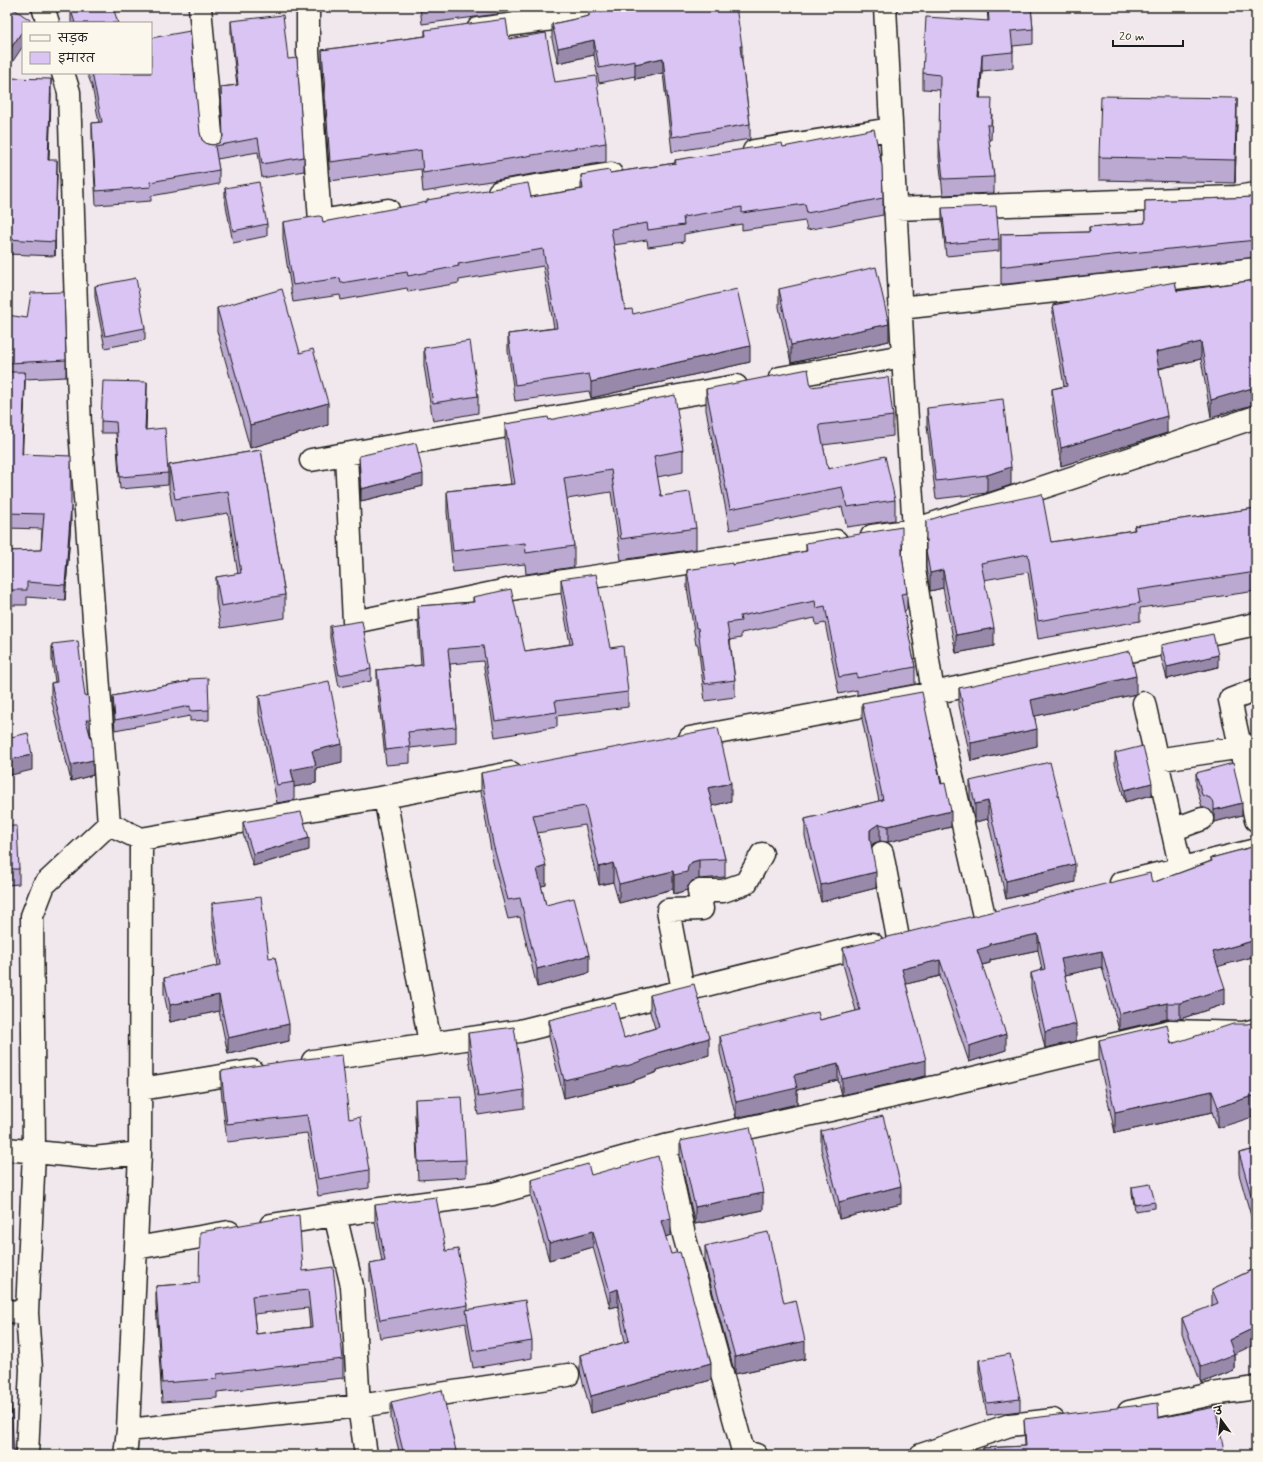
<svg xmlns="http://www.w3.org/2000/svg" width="1263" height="1462" font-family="Mynerve,'Playpen Sans Deva',sans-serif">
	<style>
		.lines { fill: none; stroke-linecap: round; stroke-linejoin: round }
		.street-casing { stroke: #1c1c1c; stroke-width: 25 }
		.street { stroke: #fbf7ec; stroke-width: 22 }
		.wall { fill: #bba9d2; stroke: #1c1c1c; fill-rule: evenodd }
		.shaded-wall { fill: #9889ab; stroke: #1c1c1c }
		.building { fill: #d9c4f4; stroke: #1c1c1c; fill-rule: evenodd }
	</style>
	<rect width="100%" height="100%" fill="#f1e8ee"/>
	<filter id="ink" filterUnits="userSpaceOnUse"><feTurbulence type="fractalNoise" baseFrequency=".025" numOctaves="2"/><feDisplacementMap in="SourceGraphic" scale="8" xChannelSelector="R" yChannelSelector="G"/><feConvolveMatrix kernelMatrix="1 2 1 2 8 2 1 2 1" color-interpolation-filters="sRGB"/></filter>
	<g filter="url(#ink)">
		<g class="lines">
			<!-- street casing -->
			<g class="street-casing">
				<path id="street" d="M43,7L48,23
					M200,7L212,146
					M308,7V52L320,221L388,210
					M885,7L903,356L914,530V569L933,693L984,916
					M478,29L644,7
					M63,73L69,92L80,429L109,824
					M754,151L891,129
					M499,192L611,174
					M895,209L1236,197L1256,194
					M900,308L1256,269
					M780,378L903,356
					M346,454L354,622L517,588L836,541
					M311,460L736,386
					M872,536L914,530L1256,417
					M1256,690L1230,700L1256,820
					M1144,703L1181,869
					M690,738L933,693L1256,624
					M1156,760L1256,745
					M385,797L430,1043
					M109,824L141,839L385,797L511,773
					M1172,830L1202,819
					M882,853L898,938
					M1121,883L1256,850
					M683,990L668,910L702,909L699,891H723L746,883L762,854
					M313,1061L520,1031L872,944
					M141,1089L252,1071
					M665,1146L684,1235L743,1451L756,1455
					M7,1149L94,1158L140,1153
					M335,1215L352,1286L359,1406L366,1455
					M271,1225L335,1215L493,1194L665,1146L940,1086L1170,1031L1244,1033L1256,1030
					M136,1248L229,1232
					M7,1311L27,1313
					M1129,1412L1212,1394L1256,1388
					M128,1430L359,1406L568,1375
					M27,1455L31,1369L27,1313L34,1152L32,916L44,885L109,824
					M125,1455L128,1430L140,1153L141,839
					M921,1455L1010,1425L1053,1420"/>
			</g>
			<!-- street -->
			<use href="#street" class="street"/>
		</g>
		<!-- wall -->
		<path class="wall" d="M149,7H170L149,11Z
			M420,7H498V14L422,24Z
			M987,7H1031L1033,29V44L1013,46V68L982,71L980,98L992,114L991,140H989L994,177V193L943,195L939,157L940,90L923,89V73L988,21Z
			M71,10L118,23H71Z
			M589,13L742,46V61L750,124V139L672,152L663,73L635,79V76L599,83L594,55L558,63L552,39V24L589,16Z
			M231,21L288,59L304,157V171L262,178L258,152L217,159L219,170V184L151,196V201L96,205L92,136V123L99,122L92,86L87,73H151L200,133L202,140L207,144L213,145L219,143L223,138L221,101V87L237,85L231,35Z
			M425,30L509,39L555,82L606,143V162L423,192L421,169L330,181L322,69V50L425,36Z
			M7,78L51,94L49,160L57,174L55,256L7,254Z
			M1237,121L1235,183L1099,180V157Z
			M783,147L883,198V215L807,230L805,221L742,230V224L684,234V242L648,247L647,240L614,245L625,310L633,314L750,362L591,398L589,391L515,401L508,351V334L554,328L543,266L459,280V283L408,292L407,288L341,300L340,295L293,302L283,239V222H323L531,197L581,189V175L610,173L675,163V160Z
			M225,188L267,224V236L233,243L225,200Z
			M1256,197V257L1007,284H1001V234L1089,232V227L1145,223V201Z
			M942,208L999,239V251L946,256L942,220Z
			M1256,280V405H1252L1211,417L1201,359L1159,369L1167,433L1061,466L1052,407V389L1064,386L1053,322V305L1177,291Z
			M95,286L145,328V340L105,348L95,297Z
			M779,289L889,341L791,363L779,307Z
			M217,308L300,353L328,425L250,448L217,331Z
			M7,315L66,360V377L25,379L22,455L71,521L65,600L27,597V605H7V551L41,550L42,529L7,528V372H9L7,333Z
			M424,348L478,396V413L433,421L424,366Z
			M811,387L893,416V436L823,445L828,469L895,500V520L847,527L842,507L730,530L706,410V389Z
			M147,394L146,430L168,473V485L120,489L116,433H101V421Z
			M927,408L1011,485L987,493L936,499L927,426Z
			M549,420L683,450V472L657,477L661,496L696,528V549L621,560L611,492L567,499L574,546V567L526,574L525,564L453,572L447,512V491L511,484L505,445V424Z
			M261,450L285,595V618L221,628L216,600V577L238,574L228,513L175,522L169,488V465Z
			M359,456L423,486L361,501Z
			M1256,508V591L1140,608V621L1038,639L1028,572L984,580L994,646L956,653L943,588L930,591L926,568V521L1051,542L1134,530V526Z
			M806,543L902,554L907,593V610L904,611L915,667V684L857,695V690L839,694L825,623L816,625L815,618L741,633V638L730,640L735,680V697L705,701L698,645H696L687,587V570L732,565L806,551Z
			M561,579L610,648L628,692V707L557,716V727L495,737L483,661L450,664L456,727V743L410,748V763L386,765L377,685V670L421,665L418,622V606L473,602V597L525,651L570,644L561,594Z
			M330,626L371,669V681L339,687L330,638Z
			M52,644L85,696L90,720V735L93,775L71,781L51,698V683L55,682L52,660Z
			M1161,645L1218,667L1167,679L1161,657Z
			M189,681L209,710V720L190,721V716L115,730L113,706V696Z
			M959,688L1136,694L1035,716L1037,746L971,761L959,705Z
			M259,696L342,762L316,768V783L294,787V800L277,803L259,713Z
			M862,703L941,784L951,827L888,842L880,841L874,843L871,845L876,888L821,902L805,836V819L879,801L862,719Z
			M1115,753L1152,795L1125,802L1115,764Z
			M481,773L731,801L712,806L725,859V877L699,879L692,881L688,886L687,890L674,894L673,889L619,903L613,882L599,885L585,825L537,833L546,885L541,886L546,905L589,973L537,987L520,917L508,919L493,862L481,792Z
			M1196,773L1242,815L1214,822V815L1210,810L1202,807L1196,785Z
			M970,781L1075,882L1006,899L988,819L975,822L970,798Z
			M7,799L10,826L19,869V884L7,885Z
			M243,822L309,850L253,866L243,834Z
			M1256,846V956L1218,966L1225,1004L1180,1019H1167L1119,1030L1102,967L1065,975L1076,1041L1045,1048L1031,989V973L1042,970L1038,950L990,960V963L982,965L1006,1050L969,1062L940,976L906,984L926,1076L842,1095L838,1080L797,1090V1104L736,1118L720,1052V1036L820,1020L856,1011L843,964V948L1152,883L1211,861V858Z
			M212,903L269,958L289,1041L228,1054L219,1011L170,1022L164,994V978L218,966L212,919Z
			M650,995L709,1055L657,1070V1072L630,1082L564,1098L549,1037V1020L624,1038L655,1028L650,1012Z
			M1247,1024L1218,1128L1212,1112L1115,1133L1099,1061V1040L1171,1044Z
			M468,1033L524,1090V1108L478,1115L468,1051Z
			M221,1071L349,1119L369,1170V1188L318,1196L307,1133L227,1142L221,1089Z
			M415,1099L466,1160V1177L418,1180L415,1117Z
			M821,1131L901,1204L839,1219L821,1149Z
			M680,1141L763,1210L695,1224L680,1158Z
			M1256,1149L1253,1223L1239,1174V1153Z
			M591,1175L671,1235L665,1237L711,1380L591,1413L580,1371V1355L625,1342L618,1306L610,1308L593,1247L549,1260L531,1197V1180Z
			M1132,1187L1155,1202V1208L1135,1211L1132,1193Z
			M375,1205L446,1251L468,1305V1310L532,1341V1358L473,1368L466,1327V1323L380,1338L370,1281V1264L382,1262L375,1222Z
			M705,1246L784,1303L805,1359L735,1374L705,1264Z
			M1256,1268L1234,1354V1370L1201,1383L1182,1334V1318L1212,1306V1289Z
			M303,1271L343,1359V1378L217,1392V1398L162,1402L156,1304V1286L199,1283ZM308,1308L310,1327L256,1334L254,1314Z
			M979,1360L1020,1399V1411L987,1415L979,1372Z
			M1256,1389V1422L1252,1407V1391Z
			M391,1402L457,1455H400L391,1419Z
			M1159,1418L1225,1455H983V1448L1025,1446L1024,1419Z"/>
		<!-- shaded-wall -->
		<path class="shaded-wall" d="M23,30V46L7,70V54Z
			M594,40V55L558,63V48Z
			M982,55V71L979,114V98Z
			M663,58V73L635,79V64Z
			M51,79V94L48,174V160Z
			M1237,98V121L1235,183V160Z
			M57,160V174L55,256V242Z
			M889,324V341L791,363V345Z
			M1201,342V359L1156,369V352Z
			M750,346V362L591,398V382Z
			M25,372V388L22,470V454Z
			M147,382V394L145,442V430Z
			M1252,388V405L1211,417V400Z
			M328,403V425L250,448V425Z
			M1167,416V433L1061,466V448Z
			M1011,467V485L987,493V475Z
			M423,474V486L361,501V489Z
			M71,506V521L65,600V585Z
			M943,570V588L930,591V573Z
			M994,628V646L956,653V635Z
			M1218,655V667L1167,679V667Z
			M1136,676V694L1031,717V700Z
			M1037,729V746L971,761V743Z
			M342,744V762L316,768V783L294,787V782L291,770L312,751Z
			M32,755V770L7,776V760Z
			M93,760V775L71,781V765Z
			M731,783V801L708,807V788Z
			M1152,783V795L1125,802V790Z
			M988,801V819L975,822V804Z
			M1242,803V815L1214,822V810Z
			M951,811V827L888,842V826Z
			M880,824V841L874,843L870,846V830L874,827Z
			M309,838V850L253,866V854Z
			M699,860V879L692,881L688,886L687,890L674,894V875L688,867L692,862Z
			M613,863V882L599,885V867Z
			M1075,864V882L1006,899V881Z
			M546,866V885L537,887V869Z
			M673,871V889L619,903V884Z
			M876,872V888L821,902V885Z
			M1038,934V950L990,960V963L977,966V950L990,944Z
			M1256,940V956L1213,968V952Z
			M1102,951V967L1061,976V959Z
			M589,955V973L537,987V969Z
			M940,960V976L902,985V969Z
			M1225,988V1004L1180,1019V1003Z
			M219,995V1011L170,1022V1005Z
			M1167,1003V1019L1119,1030V1014Z
			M289,1024V1041L228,1054V1038Z
			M1076,1024V1041L1045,1048V1032Z
			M1006,1034V1050L969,1062V1046Z
			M709,1038V1055L657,1070V1072L630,1082L564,1098V1080Z
			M926,1060V1076L842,1095V1079Z
			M838,1064V1080L797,1090V1104L736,1118V1102L794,1075Z
			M1212,1091V1112L1115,1133V1112Z
			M1256,1095V1116L1218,1128V1107Z
			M901,1186V1204L839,1219V1202Z
			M763,1193V1210L695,1224V1207Z
			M1256,1201V1222L1253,1223V1202Z
			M671,1218V1235L661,1238V1221Z
			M593,1231V1247L549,1260V1243Z
			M618,1289V1306L610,1308V1292Z
			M1256,1327V1344L1234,1354V1370L1201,1383V1367L1229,1340Z
			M805,1341V1359L735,1374V1357Z
			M711,1363V1380L591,1413V1396Z"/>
		<!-- building -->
		<path class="building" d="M7,7H11L30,20L28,23H23V30L7,54Z
			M81,7H113L118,23H75L71,10Z
			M628,7H736L742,46H740L750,124L672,137L663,58L635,64V61L599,68L594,40L558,48L552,24L589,16V13Z
			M988,7H1031L1033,29L1011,31L1013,52L982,55L979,98H992L991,125H987L994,177L943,179L939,141L940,75L923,73L926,17L989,21Z
			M283,15L288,59L297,58L304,157L262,164L258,138L215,146L219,170L150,182L151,187L96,191L92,123L102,122L92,73H151V38L190,31L200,133L202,140L207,144L213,145L219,143L223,137L221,87L238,85L231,21Z
			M506,19L509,39L546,33L555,82L596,76L606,143L423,173L421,150L330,162L322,50L426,36L425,30Z
			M7,78L51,79L48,160H57L55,242L7,239Z
			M1101,96L1237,98L1235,160L1099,157Z
			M874,129L882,166L883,198L807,213L805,204L742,213V207L683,217L684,225L648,230L647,223L611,229L625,310L632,309L633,314L737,289L750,346L591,382L589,374L515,385L508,334L557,328L543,249L458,264L459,266L408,276L407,272L341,283L340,278L293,285L283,222L319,216L322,217L323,222L427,202V200L528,183L531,197L583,189L581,175L609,170L610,173L676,163L675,160L782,143L783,147Z
			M259,182L267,224L233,231L225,188Z
			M1256,197V240L1007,266L1001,267V234L1090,232L1089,227L1145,223V201Z
			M996,206L999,239L946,244L942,208Z
			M876,267L889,324L791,345L779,289Z
			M136,278L145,328L105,336L95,286Z
			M1256,280V388H1252L1211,400L1201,342L1156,352L1167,416L1061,448L1052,389L1067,386L1053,305L1175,282L1177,291Z
			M282,289L300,353L313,349L328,403L250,425L217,308Z
			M64,292L66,360L9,363L7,315L27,318L31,293Z
			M470,341L478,396L433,403L424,348Z
			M808,369L811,387L888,377L893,416L819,425L828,469L885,456L895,500L847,507L842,487L730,509L706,389Z
			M7,372H25L22,454L71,456V506L65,585L27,582V590H7V551L41,550L44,514L7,513Z
			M103,381L147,382L145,430L165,428L168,473L120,477L116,422L101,421Z
			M675,395L683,450L654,456L661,496L690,492L696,528L621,539L611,470L564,478L574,546L526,553L525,543L453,551L447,491L515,484L505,424L548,417L549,420Z
			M1003,399L1011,467L987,475L936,481L927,408Z
			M416,443L423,474L361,489L359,456Z
			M261,450L285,595L221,606L216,577L241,573L228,491L175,499L169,465Z
			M1042,494L1051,542L1135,530L1134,526L1256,508V572L1138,590L1140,603L1038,621L1028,554L981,563L994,628L956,635L943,570L930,573L926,550V521L948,514Z
			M902,527V554L907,593L901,594L915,667L857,678V674L839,677L825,606L816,608L815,601L740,616L741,621L727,623L735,680L705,684L698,628H696L687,570L732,563V565L807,551L806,543Z
			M596,574L610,648L623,646L628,692L555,701L557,712L495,721L483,646L448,649L456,727L408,732L410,747L386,750L377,670L423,665L418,606L474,602L473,597L511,589L525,651L573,644L561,579Z
			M362,621L371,669L339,675L330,626Z
			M1213,634L1218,655L1167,667L1161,645Z
			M78,641L85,696L88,695L90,720H86L92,742L93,760L71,765L51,683L57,682L52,644Z
			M1130,651L1136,676L1031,700L1037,729L971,743L959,688Z
			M208,678L209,710L190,711V706L115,720L113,696L189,681V679Z
			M329,681L342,744L312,751L316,765L291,770L294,782L277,785L259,696Z
			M922,692L941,784L945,783L951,811L888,826L880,824L874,827L870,830V838L876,872L821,885L805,819L883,800L862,703Z
			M718,728L731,783L708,788L725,859L699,860L692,862L688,867L687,872L674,875L673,871L619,884L613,863L599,867L585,806L533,815L546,866L537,869L546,905L574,898L589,955L537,969L520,898L508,900L493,844L481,773Z
			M28,733L32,755L7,760V738Z
			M1143,746L1152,783L1125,790L1115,753Z
			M1050,762L1075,864L1006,881L988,801L975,804L970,781Z
			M1233,763L1242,803L1214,810V803L1210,798L1202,795L1196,773Z
			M7,799L10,826H17L19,869H7Z
			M301,812L309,838L253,854L243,822Z
			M1256,846V940L1213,952L1225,988L1180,1003H1167L1119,1014L1102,951L1061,959L1076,1024L1045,1032L1031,973L1045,969L1038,934L990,944V946L977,950L1006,1034L969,1046L940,960L902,969L926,1060L842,1079L838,1064L794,1075L797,1088L736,1102L720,1036L818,1012L820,1020L860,1010L843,948L1150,873L1152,883L1212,861L1211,858Z
			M261,897L269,958L275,957L289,1024L228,1038L219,995L170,1005L164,978L221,965L212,903Z
			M694,984L709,1038L657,1053V1055L630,1065L564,1080L549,1020L615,1003L624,1038L659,1027L650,995Z
			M1256,1022V1095L1218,1107L1212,1091L1115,1112L1099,1040L1167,1024L1171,1044L1233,1024H1247Z
			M514,1027L524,1090L478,1097L468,1033Z
			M342,1055L349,1119L360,1117L369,1170L318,1179L307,1115L227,1124L221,1071L287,1061Z
			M462,1097L466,1160L418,1162L415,1099Z
			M883,1116L901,1186L839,1202L821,1131Z
			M750,1127L763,1193L695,1207L680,1141Z
			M1256,1149V1201L1253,1202L1239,1153Z
			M658,1156L671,1218L661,1221L671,1254L680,1252L711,1363L591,1396L580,1355L629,1341L618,1289L610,1292L593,1231L549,1243L531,1180L588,1164L591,1175Z
			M1150,1184L1155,1202L1135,1205L1132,1187Z
			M436,1197L446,1251L458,1249L468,1305L380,1320L370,1264L385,1261L375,1205Z
			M299,1215L303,1271L333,1267L343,1359L217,1374V1379L162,1383L156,1286L199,1283L200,1232ZM308,1290L312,1327L256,1334L252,1296Z
			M768,1232L784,1303L796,1300L805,1341L735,1357L705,1246Z
			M1256,1268V1327L1229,1340L1234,1354L1201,1367L1182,1318L1218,1303L1212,1289Z
			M525,1300L532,1341L473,1351L466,1310Z
			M7,1332L14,1455H7Z
			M1010,1354L1020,1399L987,1403L979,1360Z
			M1256,1389V1405L1252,1391Z
			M442,1390L457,1455H404L391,1402Z
			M1158,1403L1159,1418L1215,1407L1225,1455H984L983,1448L1026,1446L1024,1419Z"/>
	</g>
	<!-- margin -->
	<rect width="1263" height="1462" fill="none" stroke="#fbf7ec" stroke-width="24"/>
	<rect x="12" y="12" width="1239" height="1438" fill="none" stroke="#1c1c1c" stroke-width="1.5" filter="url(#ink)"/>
	<!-- legend -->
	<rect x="22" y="22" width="130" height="52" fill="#fbf7ec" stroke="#a29f99"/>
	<rect x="30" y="35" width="20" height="6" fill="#fbf7ec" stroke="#a29f99"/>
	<text x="58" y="42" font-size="12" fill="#1c1c1c">सड़क</text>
	<rect x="30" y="52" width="20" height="12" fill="#d9c4f4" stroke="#a29f99"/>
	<text x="58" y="62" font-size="12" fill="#1c1c1c">इमारत</text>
	<!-- north arrow -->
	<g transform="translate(1221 1420) rotate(345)" stroke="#fbf7ec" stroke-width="3" paint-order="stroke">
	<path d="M0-3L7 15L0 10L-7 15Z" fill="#1c1c1c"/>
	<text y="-6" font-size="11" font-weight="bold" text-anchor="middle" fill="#1c1c1c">उ</text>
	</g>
	<!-- scale -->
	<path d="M1113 40v6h70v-6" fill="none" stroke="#1c1c1c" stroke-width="2"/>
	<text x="1119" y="40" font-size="12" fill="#1c1c1c" stroke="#fbf7ec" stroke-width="3" paint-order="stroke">20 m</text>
</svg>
